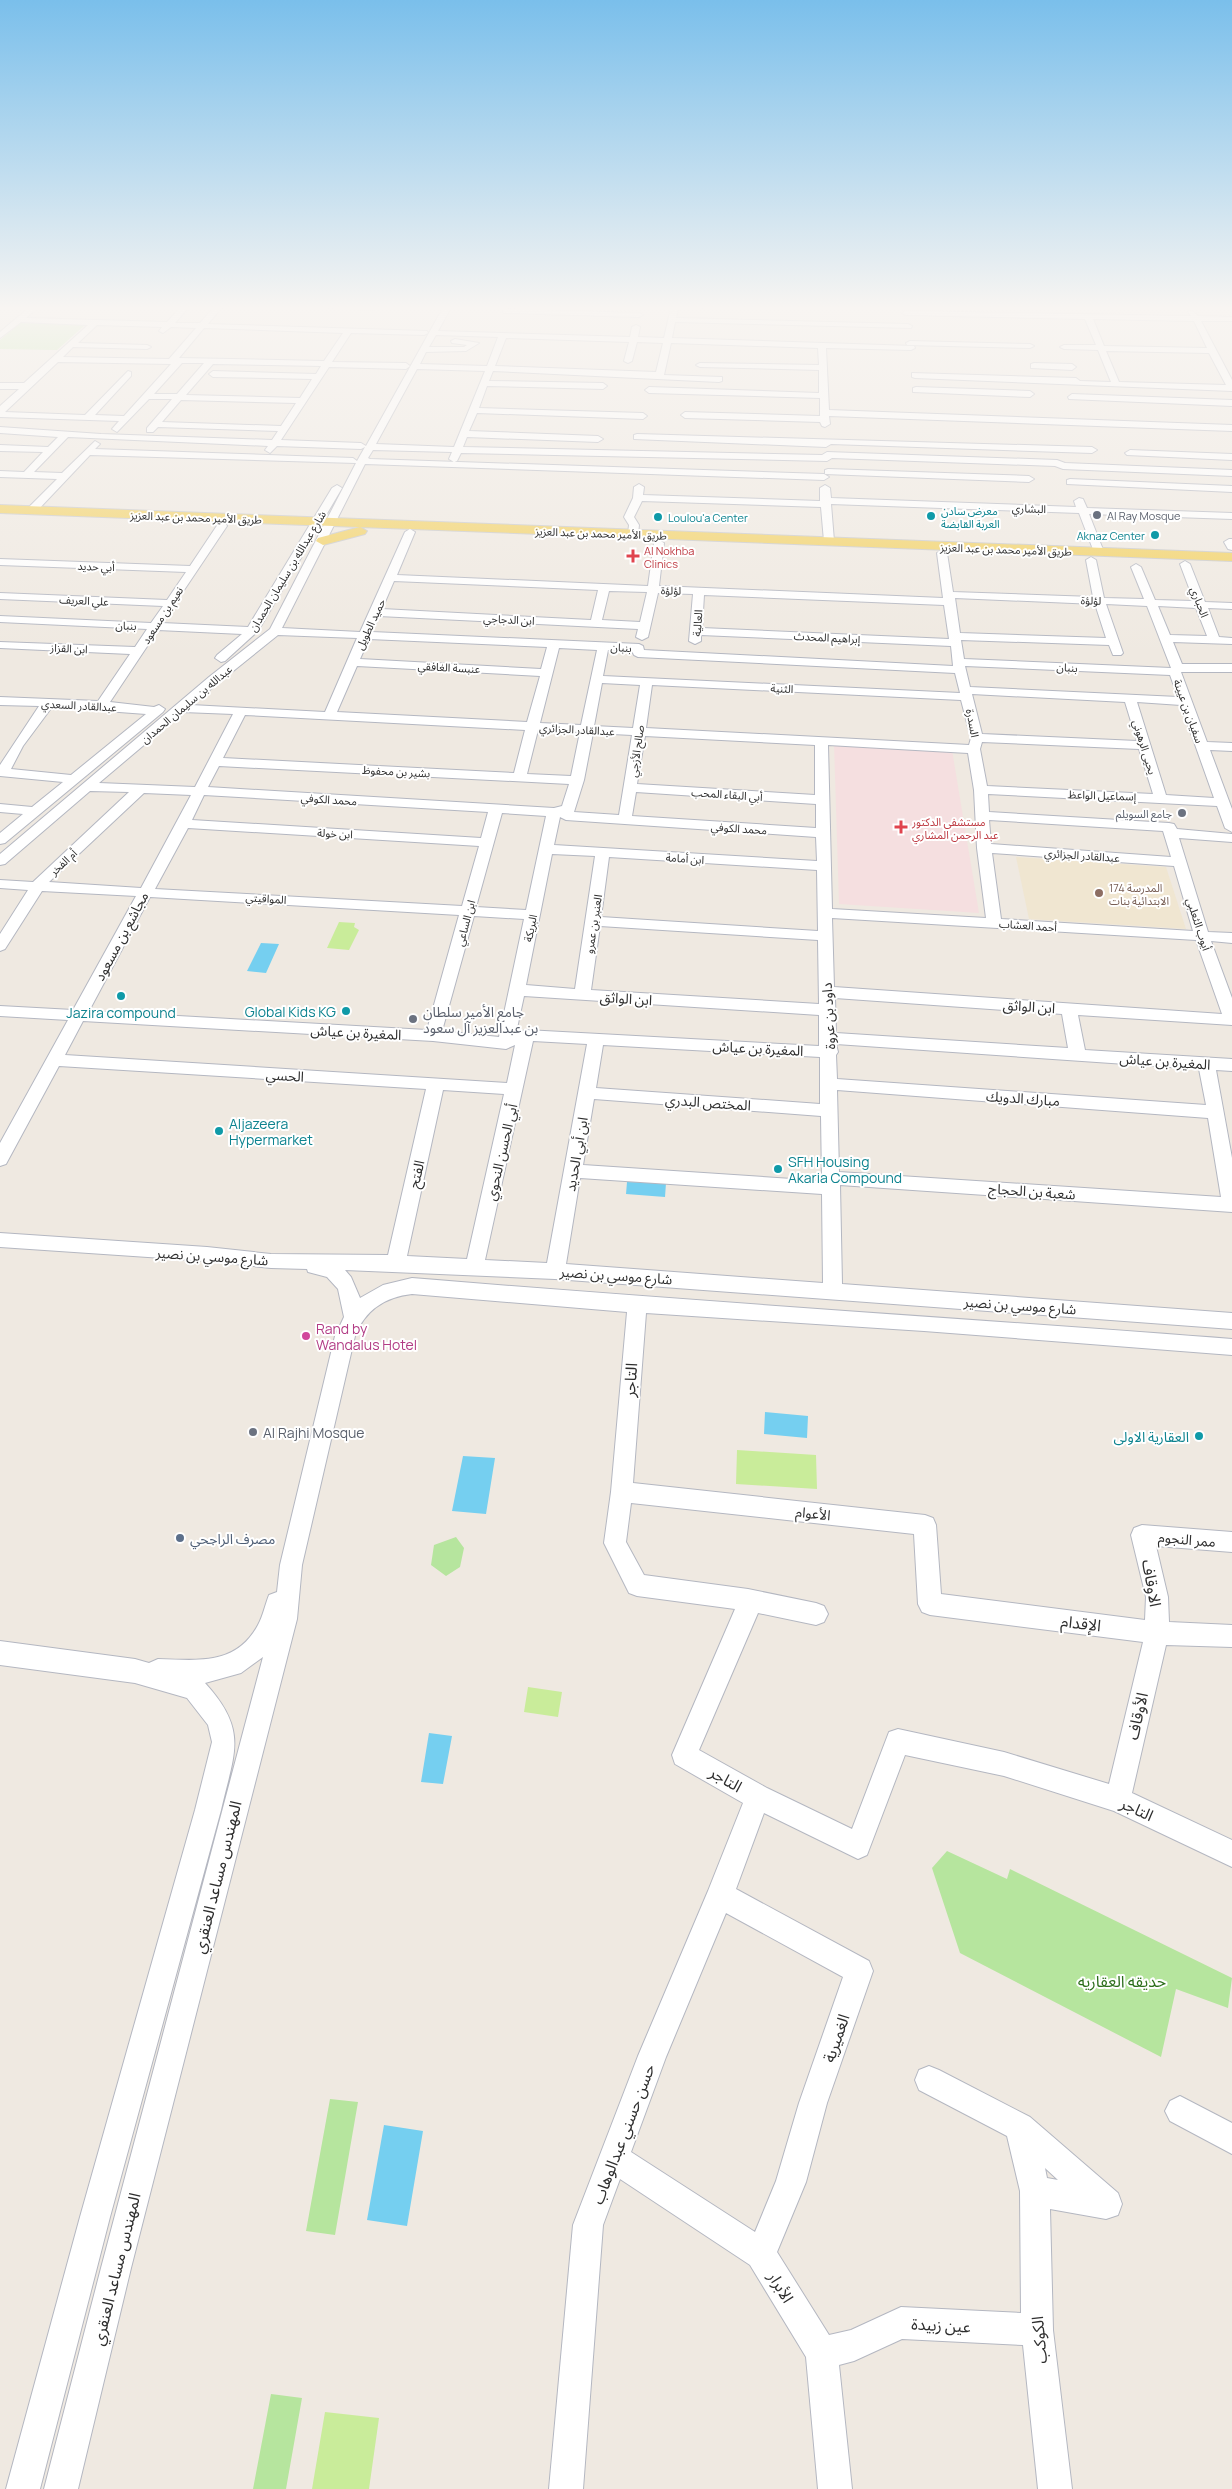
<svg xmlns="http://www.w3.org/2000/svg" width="1232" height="2489" font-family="Manrope,'Noto Sans Arabic',sans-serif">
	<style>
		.education { fill: #f0e6d1 }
		.medical { fill: #f5dfe0 }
		.green { fill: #b6e59e }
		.pitch { fill: #c9ec9a }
		.water { fill: #75cff0 }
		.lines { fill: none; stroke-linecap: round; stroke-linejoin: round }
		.minor-casing { stroke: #b4b7c1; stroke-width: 2 }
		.major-casing { stroke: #c9c9c9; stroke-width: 2 }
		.minor { fill: #fff; fill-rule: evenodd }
		.major { fill: #f2d163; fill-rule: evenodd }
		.worship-dot { fill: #6b7280; stroke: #fff; stroke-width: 2 }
		.culture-dot { fill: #0f9aa8; stroke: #fff; stroke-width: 2 }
		.health-dot { fill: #e0444e; stroke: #fff; stroke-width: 2 }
		.education-dot { fill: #8d6e63; stroke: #fff; stroke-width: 2 }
		.hotel-dot { fill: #d1479c; stroke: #fff; stroke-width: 2 }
		.service-dot { fill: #5c6f8a; stroke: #fff; stroke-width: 2 }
		.labels { text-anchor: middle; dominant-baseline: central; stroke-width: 4; stroke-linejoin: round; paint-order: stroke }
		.far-street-label { font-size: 11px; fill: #2e2e2e; stroke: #fff }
		.far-culture-label { font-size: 11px; fill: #0d838f; stroke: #fff; text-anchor: start }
		.far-worship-label { font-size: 11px; fill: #5b616d; stroke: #fff; text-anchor: start }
		.far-health-label { font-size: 11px; fill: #be3a42; stroke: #fff; text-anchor: start }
		.far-education-label { font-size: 11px; fill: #785e54; stroke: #fff; text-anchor: start }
		.street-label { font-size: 14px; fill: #2e2e2e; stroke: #fff }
		.culture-label { font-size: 14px; fill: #0d838f; stroke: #fff; text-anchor: end }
		.worship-label { font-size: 14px; fill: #5b616d; stroke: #fff; text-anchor: start }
		.hotel-label { font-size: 14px; fill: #b23c85; stroke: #fff; text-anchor: start }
		.service-label { font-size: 14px; fill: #4e5e75; stroke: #fff; text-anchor: start }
		.near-street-label { font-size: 16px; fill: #2e2e2e; stroke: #fff }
		.near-park-label { font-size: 16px; fill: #2c6e1b; stroke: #fff }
	</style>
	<rect width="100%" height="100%" fill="#efe9e1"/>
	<!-- education -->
	<path class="education" d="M1016,857L1166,867L1186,929L1029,919Z"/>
	<!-- medical -->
	<path class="medical" d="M834,744L952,750L979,913L839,904Z"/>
	<!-- green -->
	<path class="green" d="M20,323L85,325L57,350L0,349V340Z
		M456,1537L464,1548L460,1567L446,1576L431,1565L434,1545Z
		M947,1851L1007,1879L1010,1869L1232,1978L1228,2008L1176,1989L1161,2057L960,1953L932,1868Z
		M330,2099L358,2102L335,2235L306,2231Z
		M271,2394L302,2398L286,2489H253Z"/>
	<!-- pitch -->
	<path class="pitch" d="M339,922L355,923L354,927L359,930L349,950L327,948Z
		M737,1450L816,1455L817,1489L736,1484Z
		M528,1687L562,1692L558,1717L524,1712Z
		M325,2412L379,2418L369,2489H312Z"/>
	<!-- water -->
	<path class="water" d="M261,943L279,944L266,973L247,971Z
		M627,1182L666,1183L665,1197L626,1194Z
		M765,1412L808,1416L807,1438L764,1434Z
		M463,1456L495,1458L486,1514L452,1511Z
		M429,1733L452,1736L443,1784L421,1782Z
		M384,2125L423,2131L407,2226L367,2220Z"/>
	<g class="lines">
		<!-- minor casing -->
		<g class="minor-casing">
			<path id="minor" d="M31,306H40L26,318L167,322L182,306H190L175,323H200L215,306H257L254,309L221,308L208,324L427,331L428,333L424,335L351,333L332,362L406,363L410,366L406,369L329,367L281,440L361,443L366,446L444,306H452L438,331L630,337L632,327L636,325L640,327L638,337L664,338L671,308L665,306L704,307L700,309H678L676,318L908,324L912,326L911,328L675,322L672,338L914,346L915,348L911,350L826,348L829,410L1232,425V431L829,416L830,424L825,427L822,426L820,422L685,418L681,415L685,412L820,416V398L649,393L645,390L649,387L819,393V370L700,367L696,365L700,363L819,365L818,348L671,343L664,375L722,377V381L719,382L493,371L489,381L603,383L607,386L603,389L487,386L479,408L643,413L647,416L643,419L477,413L469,431L598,436L603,439L598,442L467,437L463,447L822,455L827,452L1057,460L1065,463L1232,470V476L1063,469L1055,466L832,458L827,461L461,453L457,461L454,462L449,459L452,452L373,450L368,458L370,459L824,474L829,477L824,480L365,464L282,628L360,632L405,532L410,529L415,532L397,575L648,586L654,543L659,540L664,543L659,586L943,598L937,553L942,550L947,553L953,592L1093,597L1086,560L1091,557L1096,560L1104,598L1144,599L1131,567L1136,564L1141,567L1155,600L1194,601L1180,564L1185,561L1190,564L1205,602L1232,603V609L1208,608L1219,637L1232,638V644L1173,642L1182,664H1232V672H1181L1207,742L1232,743V751L1210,750L1232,809V832L1225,828L1217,806L988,794L989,812L1169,823L1174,824L1177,829L1232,834V842L1179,838L1208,932L1232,933V943L1211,941L1232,998V1025L1078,1015L1085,1050L1232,1059V1071L1216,1070L1232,1158V1212L840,1185L842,1284L1232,1313V1329L555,1279L345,1270L351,1277L360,1298L383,1285L412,1278C685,1301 959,1318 1232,1339V1355L924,1331L646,1313L633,1483L925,1515L933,1518L936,1525L941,1594L1145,1620L1146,1597L1131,1535L1134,1528L1142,1525L1232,1532V1552L1156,1546L1168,1597L1169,1622L1232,1625V1647L1166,1645L1132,1793L1232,1840V1867L1114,1811L1004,1776L905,1755L867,1855L858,1859L764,1813L736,1889L869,1961L873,1971L827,2103L806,2182L777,2252L829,2335L851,2330L901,2307L1021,2313L1020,2191L1007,2136L919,2090L915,2080L919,2070L929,2066L939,2070L1030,2117L1118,2193L1122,2204L1118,2215L1106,2219L1050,2209L1053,2330L1072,2489H1038L1023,2345L902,2339L854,2361L839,2365L852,2489H818L806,2357L750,2265L620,2179L603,2225L583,2489H549L573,2225L638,2056L708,1891L743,1803L675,1764L672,1755L735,1609L637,1596L629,1593L604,1543L611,1492L627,1312L412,1294C385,1297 365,1310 355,1336L302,1565L297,1619L131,2268L78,2489H44L101,2268L263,1657L241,1673L205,1683C249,1731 234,1753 221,1810L110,2217L40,2489H6L80,2217L195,1810L212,1742L208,1725L187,1698L135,1683L0,1665V1641L135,1659L149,1663L158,1659C198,1660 236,1666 258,1625C263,1616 265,1605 269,1595L277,1592L280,1565L335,1336L344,1317L338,1289L327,1277L308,1272L307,1269L271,1268L207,1261L0,1247V1233L207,1247L271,1254L388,1255L426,1089L59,1066L6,1164L0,1166V1143L68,1020L0,1016V1006L73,1010L136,896L42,891L5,949L0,951V934L28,890L0,888V880L33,882L129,792L90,791L5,864L0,865V854L209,677L270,629L356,463L90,455L36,512H28V508L57,479L0,477V471L24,472L43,452L0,451V445L48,447L58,437L0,433V427L101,434L272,440L278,431L158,427L153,432H147V428L172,399H149L117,432L112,429L119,421L0,417V406L19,389H0V383H24L88,325L21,322L0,338V332ZM97,325L162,327L159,331L163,333L171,327L196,328L169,359L63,357L73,347L147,349L151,347L147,345L78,343ZM204,328L343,333L324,361L179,358ZM436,335L498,337L487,366L420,364L426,352L466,351L479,343L455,339L451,341L452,343L467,345L464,347H429ZM506,338L629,342L624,361L628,363L632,361L637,342L663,343L656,372L495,366ZM58,362L171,364L124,416L95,415L131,376V372L128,371L85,415L5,412ZM182,363H204L177,394H154ZM213,364L321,366L316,374L213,371L209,374L213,377L312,379L300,398L186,395ZM417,369L485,371L454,447L376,444ZM181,400L296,403L281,426L162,422ZM68,437L268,446L265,450L270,453L277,446L361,449L365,447L357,461L353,458L95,449L100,444L95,441L62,473L34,472ZM394,581L598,590L591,620L382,609ZM609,591L647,592L640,622L602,620ZM658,593L693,594L689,641L695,644L701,641V635L951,646L953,666L644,650L643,646L639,644L372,632L379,616L638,629L636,637L642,640L648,637ZM704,595L944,605L949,639L702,628ZM955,598L1095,604L1106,638L960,633ZM1106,604L1147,606L1171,668L964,659L961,640L1109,645L1113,655H1121L1123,653ZM1158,606L1196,608L1207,636L1170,635ZM278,635L357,638L325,712L191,705ZM369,639L547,647L541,669L360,659ZM559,648L597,650L581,725L540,723ZM608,650L632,651L634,655L638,657L955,673L960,693L603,676ZM357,666L540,676L527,722L337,712ZM965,666L1170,675L1178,697L970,687ZM602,683L640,685L633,728L594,726ZM652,685L961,700L971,738L969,745L646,728ZM972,694L1125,702L1137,741L982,734ZM1137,702L1181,705L1214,798L1166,795ZM183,712L233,714L195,787L99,783ZM245,715L525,730L514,773L223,758ZM538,730L580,732L571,776L527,774ZM593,733L632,735L619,815L574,812L584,780ZM645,736L815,745V795L637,784ZM982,742L1139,749L1153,794L987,786L980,749ZM828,745L968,753L974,790L977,848L986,918L832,909ZM219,766L569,784L562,806L554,808L208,787ZM636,792L816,804V828L632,816ZM144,793L191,795L141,888L49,882ZM204,795L488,812L481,838L192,820ZM502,813L546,816L526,910L476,907ZM560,817L566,820L816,837L817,861L554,845ZM989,820L1163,831L1171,857L991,844ZM188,828L479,846L462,906L155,889ZM992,853L1174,866L1193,931L1001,919ZM552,854L595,856L575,989L526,985ZM609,857L817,870L818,931L601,917ZM150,897L459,915L427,1030L89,1011ZM474,916L524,919L499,1037L442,1031ZM832,918L1196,940L1222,1014L834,987ZM600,926L818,940L819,1004L591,990ZM524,996L819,1015V1046L526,1030L516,1033ZM835,998L1062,1014L1068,1048L836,1033ZM83,1021L433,1041L506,1049L515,1045L507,1083L65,1055ZM533,1041L587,1044L547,1263L485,1260ZM836,1044L1199,1069L1206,1105L837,1079L836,1055L838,1052ZM603,1045L820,1057V1104L596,1088ZM443,1090L504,1094L467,1259L407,1256ZM837,1090L1208,1118L1221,1197L839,1172ZM594,1099L821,1116L822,1181L583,1165ZM580,1178L822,1194L823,1283L566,1264ZM631,1503L914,1534L918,1604L922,1612L930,1615L1143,1642L1109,1784L1004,1752L898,1729L889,1732L852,1829L767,1788L699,1750L758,1613L816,1625L824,1622L828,1614L824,1606L816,1603L748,1589L644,1575L626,1542ZM726,1913L843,1977L799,2103L776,2181L755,2232L631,2152L666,2057ZM1045,2168L1058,2180L1047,2178Z
				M325,306H375L377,308L373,310L329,308Z
				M507,309L639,313L643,315L639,317L504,313L503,311Z
				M1192,310L1198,316L1232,317V321H1201L1232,380V391L915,378L912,377V373L1076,378L1080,381L1111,382L1098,350L1064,349L1060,347L1064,345H1096L1085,319L906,315L902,313L906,311L1191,316L1188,312ZM1093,319L1194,321L1207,348L1104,346ZM1106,351L1209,353L1226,385L1119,382Z
				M910,341L1030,344L1034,346L1030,348L907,345L906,343Z
				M1034,363L1072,364L1076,367L1072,370L1031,368V364Z
				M916,387L1030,391L1034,394L1030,397L913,392V388Z
				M1072,394L1232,400V406L1069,399L1068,397Z
				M637,434L1092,447L1097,450L1092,453L831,444L826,447L634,439V435Z
				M1130,450L1232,454V460L1127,455L1125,453Z
				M828,469L1029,476L1034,479L1029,482L825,474V470Z
				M1070,479L1232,486V492L1067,484V480Z
				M639,484L644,487L643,495L820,501V488L825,485L830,488L831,498L1076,507L1074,501L1079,498L1083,499L1087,508L1232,513V519L1089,514L1104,552L1099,555L1094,552L1079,513L831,504L834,541L829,544L824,541L821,507L642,501L634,517L639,525L638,534L633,537L628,534L629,525L624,517L633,498L634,487Z
				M337,485L342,488L258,631L225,661L221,662L215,658L217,655L242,634L158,630L110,702L154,707L159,705L165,709L163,712L5,843L0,844V833L23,814L0,812V804L32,807L63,782L0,776V765L39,706L0,705V697L98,701L130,654L0,648V642L135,647L147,629L0,622V616L151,623L163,606L0,599V593L167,600L186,572L0,565V559L190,566L218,524H226L227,526L162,623L248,627L332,488ZM52,707L146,714L71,775L11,769L23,746Z
				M1229,539H1232V550L1228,549L1224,542Z
				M1180,2096L1232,2123V2154L1170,2121L1165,2111L1170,2101Z"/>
		</g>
		<!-- major casing -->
		<g class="major-casing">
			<path id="major" d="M0,505L1232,553V561L0,513Z
				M360,527L367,531L365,534L323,545L316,541L318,538Z"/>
		</g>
		<!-- minor -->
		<use href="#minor" class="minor"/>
		<!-- major -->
		<use href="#major" class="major"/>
	</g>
	<!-- sky -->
	<linearGradient id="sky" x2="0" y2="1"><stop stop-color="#7abfeb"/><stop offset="0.47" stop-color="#f8f5f2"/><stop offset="1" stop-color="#f8f5f2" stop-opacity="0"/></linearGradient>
	<rect width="1232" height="655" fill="url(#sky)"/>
	<!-- markers -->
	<g class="worship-dot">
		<circle cx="1097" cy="515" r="5"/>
		<circle cx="1182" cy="813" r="5"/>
		<circle cx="413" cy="1019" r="5"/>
		<circle cx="253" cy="1432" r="5"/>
	</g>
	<g class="culture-dot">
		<circle cx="931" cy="516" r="5"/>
		<circle cx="658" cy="517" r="5"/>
		<circle cx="1155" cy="535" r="5"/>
		<circle cx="121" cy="996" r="5"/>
		<circle cx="346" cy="1011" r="5"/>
		<circle cx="219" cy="1131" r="5"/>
		<circle cx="778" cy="1169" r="5"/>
		<circle cx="1199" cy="1436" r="5"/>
	</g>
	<g class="health-dot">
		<path d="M630.5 548.5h5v5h5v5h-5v5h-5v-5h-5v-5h5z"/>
		<path d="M898.5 819.5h5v5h5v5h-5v5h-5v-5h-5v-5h5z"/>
	</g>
	<circle class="education-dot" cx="1099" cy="893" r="5"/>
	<circle class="hotel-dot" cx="306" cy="1336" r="5"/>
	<circle class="service-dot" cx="180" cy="1538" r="5"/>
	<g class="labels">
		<!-- far-street labels -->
		<g class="far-street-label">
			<text transform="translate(1029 508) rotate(2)">البشاري</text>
			<text transform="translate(196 517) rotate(2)">طريق الأمير محمد بن عبد العزيز</text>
			<text transform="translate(601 533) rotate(2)">طريق الأمير محمد بن عبد العزيز</text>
			<text transform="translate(1006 549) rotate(2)">طريق الأمير محمد بن عبد العزيز</text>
			<text transform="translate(96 566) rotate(2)">أبي حديد</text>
			<text transform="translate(287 571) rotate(-59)">شارع عبدالله بن سليمان الحمدان</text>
			<text transform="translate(671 590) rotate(1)">لؤلؤة</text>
			<text transform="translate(84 600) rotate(3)">علي العريف</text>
			<text transform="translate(1091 600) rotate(2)">لؤلؤة</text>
			<text transform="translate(1200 602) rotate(69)">الحباري</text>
			<text transform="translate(162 615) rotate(-57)">نعيم بن مسعود</text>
			<text transform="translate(509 619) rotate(3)">ابن الدجاجي</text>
			<text transform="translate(697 623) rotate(-86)">العالية</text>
			<text transform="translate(370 624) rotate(-65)">حميد الطويل</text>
			<text transform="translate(126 625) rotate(2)">بنبان</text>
			<text transform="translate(827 637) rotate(3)">إبراهيم المحدث</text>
			<text transform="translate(621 647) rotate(3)">بنبان</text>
			<text transform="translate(69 648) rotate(3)">ابن القزاز</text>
			<text transform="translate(449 667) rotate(3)">عنبسة الغافقي</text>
			<text transform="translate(1067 667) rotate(3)">بنبان</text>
			<text transform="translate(782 688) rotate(3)">الثنية</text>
			<text transform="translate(186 704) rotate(-40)">عبدالله بن سليمان الحمدان</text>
			<text transform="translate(79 705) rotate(3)">عبدالقادر السعدي</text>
			<text transform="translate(1189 711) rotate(70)">سفيان بن عيينة</text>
			<text transform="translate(973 723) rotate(79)">السدرة</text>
			<text transform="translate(577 729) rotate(3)">عبدالقادر الجزائري</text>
			<text transform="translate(1145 747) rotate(73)">يحيى الرهوني</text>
			<text transform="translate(636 751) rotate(-82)">صالح الأزجي</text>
			<text transform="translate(396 771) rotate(3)">بشير بن محفوظ</text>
			<text transform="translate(727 794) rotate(4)">أبي البقاء المحب</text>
			<text transform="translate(1102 795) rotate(2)">إسماعيل الواعظ</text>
			<text transform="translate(329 799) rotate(4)">محمد الكوفي</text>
			<text transform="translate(739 828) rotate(4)">محمد الكوفي</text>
			<text transform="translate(335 833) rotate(3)">ابن خولة</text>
			<text transform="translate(1082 855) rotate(4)">عبدالقادر الجزائري</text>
			<text transform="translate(685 858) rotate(4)">ابن أمامة</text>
			<text transform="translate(63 862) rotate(-43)">أم الفخر</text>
			<text transform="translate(266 898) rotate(4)">المواقيتي</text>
			<text transform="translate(465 923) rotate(-75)">ابن الساعي</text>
			<text transform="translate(593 924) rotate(-81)">العنبر بن عمرو</text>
			<text transform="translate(1199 924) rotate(72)">أيوب الثعلبي</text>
			<text transform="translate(1028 925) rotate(4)">أحمد العشاب</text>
			<text transform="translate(530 928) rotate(-78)">البريكة</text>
		</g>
		<!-- far-culture labels -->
		<g class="far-culture-label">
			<text x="941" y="510">معرض سادن<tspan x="941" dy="13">العربة القابضة</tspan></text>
			<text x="668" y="517">Loulou'a Center</text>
			<text x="1145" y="535" text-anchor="end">Aknaz Center</text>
		</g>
		<!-- far-worship labels -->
		<g class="far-worship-label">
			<text x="1107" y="515">Al Ray Mosque</text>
			<text x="1172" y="813" text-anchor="end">جامع السويلم</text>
		</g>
		<!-- far-health labels -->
		<g class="far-health-label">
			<text x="644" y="550">Al Nokhba<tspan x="644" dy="13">Clinics</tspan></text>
			<text x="912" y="821">مستشفى الدكتور<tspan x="912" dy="13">عبد الرحمن المشاري</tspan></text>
		</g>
		<!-- far-education labels -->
		<g class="far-education-label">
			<text x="1109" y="887">المدرسة 174<tspan x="1109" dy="13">الابتدائية بنات</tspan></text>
		</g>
		<!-- street labels -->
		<g class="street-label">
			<text transform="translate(121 936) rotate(-62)">مجاشع بن مسعود</text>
			<text transform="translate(626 998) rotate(4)">ابن الواثق</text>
			<text transform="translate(1029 1006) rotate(4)">ابن الواثق</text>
			<text transform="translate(828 1016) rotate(-93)">داود بن عروة</text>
			<text transform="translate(356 1032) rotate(3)">المغيرة بن عياش</text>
			<text transform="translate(758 1048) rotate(3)">المغيرة بن عياش</text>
			<text transform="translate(1165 1061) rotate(4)">المغيرة بن عياش</text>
			<text transform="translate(285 1075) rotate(4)">الحسي</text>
			<text transform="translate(1023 1098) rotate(4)">مبارك الدويك</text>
			<text transform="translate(708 1102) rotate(4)">المختص البدري</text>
			<text transform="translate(501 1152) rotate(-77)">أبي الحسن النحوي</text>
			<text transform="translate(576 1154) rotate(-80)">ابن أبي الحديد</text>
			<text transform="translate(416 1174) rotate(-77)">الفتح</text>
			<text transform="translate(1032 1191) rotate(4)">شعبة بن الحجاج</text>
			<text transform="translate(212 1256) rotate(4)">شارع موسي بن نصير</text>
			<text transform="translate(616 1275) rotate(4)">شارع موسي بن نصير</text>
			<text transform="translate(1020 1305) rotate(4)">شارع موسي بن نصير</text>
			<text transform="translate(813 1513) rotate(6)">الأعوام</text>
			<text transform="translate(1187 1539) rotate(5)">ممر النجوم</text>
		</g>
		<!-- culture labels -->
		<g class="culture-label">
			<text x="336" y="1011">Global Kids KG</text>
			<text x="121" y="1012" text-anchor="middle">Jazira compound</text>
			<text x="229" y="1123" text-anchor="start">Aljazeera<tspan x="229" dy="16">Hypermarket</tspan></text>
			<text x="788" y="1161" text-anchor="start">SFH Housing<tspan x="788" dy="16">Akaria Compound</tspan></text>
			<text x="1189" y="1436">العقارية الاولى</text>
		</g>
		<!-- worship labels -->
		<g class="worship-label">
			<text x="423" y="1011">جامع الأمير سلطان<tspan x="423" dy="16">بن عبدالعزيز آل سعود</tspan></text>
			<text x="263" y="1432">Al Rajhi Mosque</text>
		</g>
		<!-- hotel labels -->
		<g class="hotel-label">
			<text x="316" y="1328">Rand by<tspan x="316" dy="16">Wandalus Hotel</tspan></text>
		</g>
		<!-- service labels -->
		<g class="service-label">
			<text x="190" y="1538">مصرف الراجحي</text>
		</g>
		<!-- near-street labels -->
		<g class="near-street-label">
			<text transform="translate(630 1380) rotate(-86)">التاجر</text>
			<text transform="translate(1152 1583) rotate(80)">الاوقاف</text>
			<text transform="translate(1081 1623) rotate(7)">الإقدام</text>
			<text transform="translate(1137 1716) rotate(-77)">الأوقاف</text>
			<text transform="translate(726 1779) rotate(30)">التاجر</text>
			<text transform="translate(1137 1809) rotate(25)">التاجر</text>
			<text transform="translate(217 1877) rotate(-76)">المهندس مساعد العنقري</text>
			<text transform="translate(836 2038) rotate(-71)">الغميرية</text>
			<text transform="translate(623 2134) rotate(-69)">حسن حسني عبدالوهاب</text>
			<text transform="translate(116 2269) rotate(-76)">المهندس مساعد العنقري</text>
			<text transform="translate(781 2287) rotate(59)">الأبرار</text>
			<text transform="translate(941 2325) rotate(3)">عين زبيدة</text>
			<text transform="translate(1039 2340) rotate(-95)">الكوكب</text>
		</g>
		<!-- near-park labels -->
		<g class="near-park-label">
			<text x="1122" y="1981">حديقه العقاريه</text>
		</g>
	</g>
</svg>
